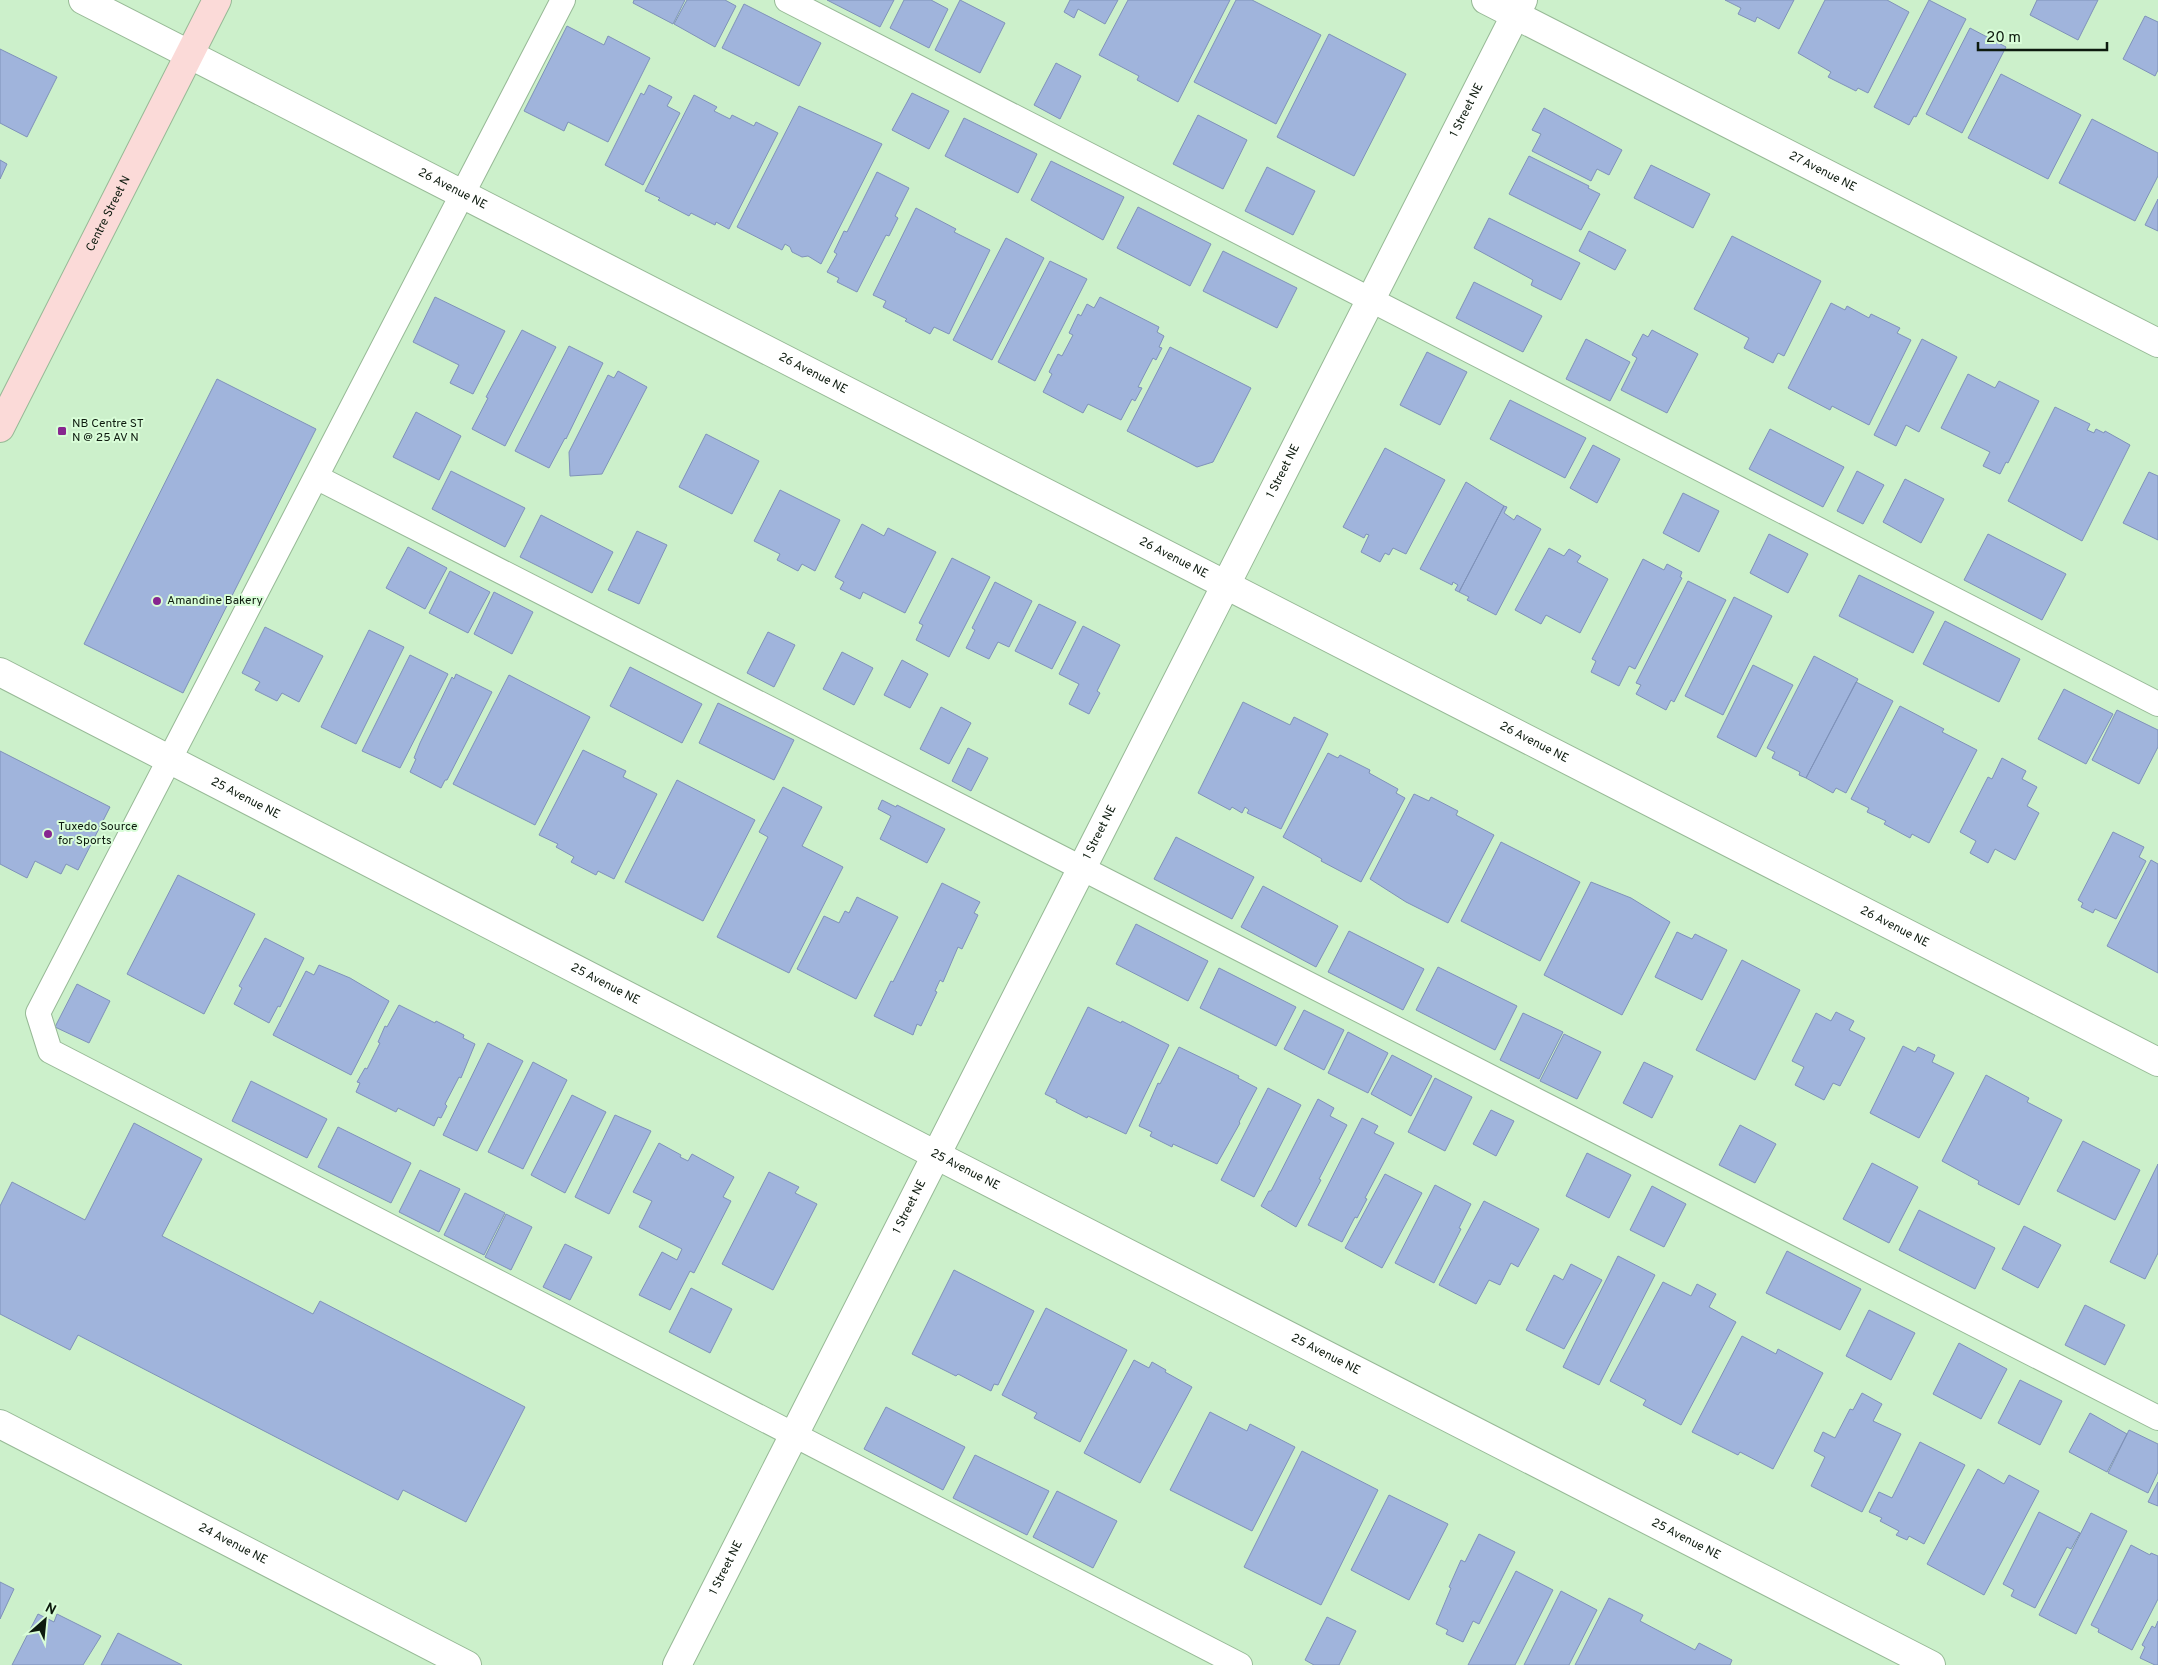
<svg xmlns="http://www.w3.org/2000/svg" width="2158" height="1665" font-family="Overpass,sans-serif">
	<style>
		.building { fill: #a0b4dc; stroke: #7f92b9 }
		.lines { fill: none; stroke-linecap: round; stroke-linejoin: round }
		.lane-casing { stroke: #97b996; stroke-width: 26 }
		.street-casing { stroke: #97b996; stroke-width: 30 }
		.secondary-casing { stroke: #97b996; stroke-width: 30 }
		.lane { stroke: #fff; stroke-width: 24 }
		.street { stroke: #fff; stroke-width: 28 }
		.secondary { stroke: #fbdad8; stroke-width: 28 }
		.poi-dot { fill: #87268f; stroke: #d9fdd8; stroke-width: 2 }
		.labels { text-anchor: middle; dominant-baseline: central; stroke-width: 4; stroke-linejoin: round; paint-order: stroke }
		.street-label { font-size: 12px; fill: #0d1a0e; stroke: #d9fdd8 }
		.poi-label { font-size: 12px; fill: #0d1a0e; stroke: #d9fdd8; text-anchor: start }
	</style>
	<rect width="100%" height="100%" fill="#ccf0cb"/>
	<!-- building -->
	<path class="building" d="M634,0H685L673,24L633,3Z
		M687,0H725L736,6L715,47L674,24Z
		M827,0H894L880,27Z
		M904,0H931L948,9L929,48L890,28Z
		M960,0L1005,23L980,73L935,50Z
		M1070,0H1118L1105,24L1078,9L1074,18L1064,12Z
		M1128,0H1230L1178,102L1137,80L1139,76L1099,55Z
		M1236,0H1252L1321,35L1276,124L1194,82Z
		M1725,0H1794L1779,29L1757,17L1755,22L1738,14L1741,8Z
		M1825,0H1887L1909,12L1868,93L1858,88L1856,91L1828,77L1831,72L1798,53Z
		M1929,0L1966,19L1916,117L1914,116L1909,125L1874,107Z
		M2037,0H2098L2078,40L2030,15Z
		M744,4L821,43L799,86L722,48Z
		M2145,16L2158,22V70L2155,76L2123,59Z
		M567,26L604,45L608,36L650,58L608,142L568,122L564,131L524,111Z
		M1970,28L2006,47L1962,133L1926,114Z
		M1329,34L1406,74L1354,176L1277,137Z
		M0,49L57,77L27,137L0,123Z
		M1056,63L1081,76L1060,119L1034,105Z
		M2001,74L2081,115L2048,179L1968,138Z
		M649,85L672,97L667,106L680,113L643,185L605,165L641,93L644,95Z
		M912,93L949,111L929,149L892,130Z
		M694,95L717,107L714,111L730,119L732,115L754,126L756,122L778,133L729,229L716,222L715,225L691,213L689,216L658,200L660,198L645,191Z
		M799,106L882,144L821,264L808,256L802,257L792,252L790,247L785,244L782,250L737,227Z
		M1544,108L1622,150L1609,175L1597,169L1591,181L1532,151L1541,134L1532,130Z
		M1198,115L1247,140L1223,189L1173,164Z
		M964,118L1037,154L1018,193L945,156Z
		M2092,119L2158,153V176L2135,221L2059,183Z
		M1529,156L1589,186L1588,188L1600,194L1581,230L1509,194Z
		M0,160L7,164L0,179Z
		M1051,161L1124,197L1103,240L1031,200Z
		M1651,165L1710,194L1693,228L1634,198Z
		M1267,167L1315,191L1293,235L1245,211Z
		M877,172L909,188L895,216L898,218L889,236L886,235L857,292L837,282L839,278L827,272L837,254L834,252L844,231L847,232Z
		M2158,199V231L2145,225Z
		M1138,207L1211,244L1190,286L1117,248Z
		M916,208L956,229L954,232L990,250L949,334L934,327L930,334L905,321L907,319L883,307L886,301L873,295Z
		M1489,218L1580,263L1561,300L1531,285L1533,280L1474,248Z
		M1589,231L1626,250L1615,270L1579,251Z
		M1732,236L1821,281L1784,356L1778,353L1773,363L1744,348L1749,338L1694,309Z
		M1006,238L1044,258L992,360L953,340Z
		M1223,251L1297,288L1277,328L1203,291Z
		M1050,261L1087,279L1035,381L998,362Z
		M1474,282L1542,316L1523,352L1456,318Z
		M435,297L505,331L473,394L450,383L459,365L413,342Z
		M1100,297L1159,327L1157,332L1164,336L1159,347L1162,348L1156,360L1153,358L1138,387L1142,388L1135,401L1132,399L1121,420L1088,404L1083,413L1043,392L1052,374L1049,372L1058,354L1062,356L1073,335L1069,333L1078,314L1081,316L1087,304L1094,308Z
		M1831,303L1845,310L1847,306L1869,318L1871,314L1900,328L1897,333L1911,340L1869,425L1832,406L1830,410L1788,388Z
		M522,330L556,347L505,446L472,429L488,398L486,397Z
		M1652,330L1698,354L1667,413L1621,390L1637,358L1632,355L1643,334L1648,337Z
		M1586,339L1630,362L1610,401L1566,379Z
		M1922,339L1957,357L1919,432L1906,425L1896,446L1874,435Z
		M569,346L603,363L566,439L565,438L549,468L515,451Z
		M1170,347L1251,388L1213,462L1197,467L1127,431Z
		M1427,352L1467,372L1440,425L1400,405Z
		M618,371L647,387L602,474L570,476L569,452L608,375L614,378Z
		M1968,374L1995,388L1999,381L2039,401L2008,463L2006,462L2000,474L1983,466L1990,452L1941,428Z
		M217,379L316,429L183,693L84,644Z
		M1510,400L1586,438L1565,478L1490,439Z
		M2055,407L2090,424L2087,430L2094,433L2096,429L2104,433L2105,431L2130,445L2082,541L2008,501Z
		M416,412L461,436L439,480L393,457Z
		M1770,429L1844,467L1823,507L1749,469Z
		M706,434L759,461L732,514L679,487Z
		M1593,445L1620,459L1597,503L1570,488Z
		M1385,448L1445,480L1406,554L1393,548L1389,555L1385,553L1380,562L1361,552L1369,535L1366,534L1364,538L1343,527Z
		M451,471L525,508L505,547L432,509Z
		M1857,471L1884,485L1863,524L1837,511Z
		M2149,472L2158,476V540L2123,523Z
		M1905,479L1944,499L1921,543L1883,522Z
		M1466,482L1504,506L1459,592L1455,590L1458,585L1453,582L1452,585L1420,569Z
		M780,490L840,520L815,571L802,564L798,571L777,560L780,554L754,541Z
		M1683,493L1719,511L1699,552L1663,533Z
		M1504,506L1507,507L1504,513L1514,520L1517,515L1541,529L1496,615L1467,600L1469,597L1459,592Z
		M541,515L613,552L592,593L520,557Z
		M862,524L884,536L888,528L936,552L905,613L863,592L860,599L840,589L844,582L835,577Z
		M637,531L667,545L639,604L608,590Z
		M1769,534L1808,554L1788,593L1750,573Z
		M1988,534L2066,574L2042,620L1964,580Z
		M408,547L447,568L425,609L386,588Z
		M1549,548L1564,556L1569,549L1581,556L1577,562L1608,579L1580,633L1546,615L1541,624L1515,610Z
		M952,558L990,577L949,657L916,640L923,625L919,623Z
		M1643,559L1664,570L1667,564L1682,572L1680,577L1682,578L1635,669L1629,666L1619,686L1591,672L1596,661L1592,659Z
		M450,571L490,592L468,633L429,613Z
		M1859,575L1934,612L1913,653L1839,616Z
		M1688,581L1726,600L1674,702L1671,700L1666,710L1636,694L1641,685L1636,683Z
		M995,582L1032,601L1009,647L998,642L989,659L966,648L975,630L972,628Z
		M494,592L533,612L512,654L474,634Z
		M1734,597L1772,616L1723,715L1685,696Z
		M1039,604L1076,622L1052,669L1015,651Z
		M1945,621L2020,659L1999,702L1923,664Z
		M1083,626L1120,645L1097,691L1100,693L1089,714L1069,704L1079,684L1059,674Z
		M265,627L323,656L299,702L282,693L277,701L255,690L260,682L242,673Z
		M369,630L404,647L356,744L321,727Z
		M768,632L795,645L774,687L747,673Z
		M842,652L873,668L854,705L823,689Z
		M410,655L448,674L400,768L362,751Z
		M1814,656L1858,679L1806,778L1799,775L1800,772L1772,758L1775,752L1767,748Z
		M902,660L928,674L910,708L884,695Z
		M1753,665L1793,685L1756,757L1717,737Z
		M630,667L702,704L682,743L610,706Z
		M456,674L492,692L447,780H445L441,788L410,772L416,759L414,758L420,743L452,677L454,679Z
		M509,675L590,717L535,825L453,784Z
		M1856,682L1893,701L1846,793L1836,788L1833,793L1806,778Z
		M2064,689L2113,714L2086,764L2038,739Z
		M1243,702L1290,725L1294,717L1328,734L1281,829L1247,813L1249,810L1245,807L1242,813L1232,807L1230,810L1198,793Z
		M718,703L794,740L774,780L699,743Z
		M1900,706L1944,729L1942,732L1977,750L1929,843L1912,834L1910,838L1884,824L1886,821L1867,812L1869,808L1851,799Z
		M941,707L971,723L949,764L920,749Z
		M2117,710L2158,730V747L2139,784L2092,760Z
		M968,748L988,758L971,791L952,781Z
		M583,750L626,771L623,777L657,794L614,879L598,871L596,875L571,862L574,857L556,847L558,844L539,835Z
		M0,751L110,807L78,870L66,864L61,874L35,861L27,878L0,864Z
		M1328,753L1338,758L1340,755L1370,770L1369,773L1398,789L1396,793L1405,798L1361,882L1321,861L1322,859L1283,837Z
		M2002,758L2026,771L2022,779L2037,787L2027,806L2039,813L2015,860L1995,849L1988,863L1970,853L1976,841L1960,832L1988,777L1992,779Z
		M677,780L755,820L703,921L625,882Z
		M783,787L822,807L802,846L843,867L789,973L717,937L768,837L759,832Z
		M1414,794L1429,801L1431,797L1458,811L1456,815L1494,835L1448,923L1406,902L1370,879Z
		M882,800L896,807L897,805L945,829L927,863L880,839L891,816L878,809Z
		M2113,832L2144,847L2139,857L2146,861L2116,919L2095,909L2093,913L2081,907L2083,903L2078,900Z
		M1176,837L1254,877L1232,919L1154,879Z
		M1501,842L1580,882L1540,961L1461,921Z
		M2151,860L2158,864V973L2107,946Z
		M178,875L255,914L204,1014L127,974Z
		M1591,882L1631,898L1670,922L1622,1015L1544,975Z
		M942,883L980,902L974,913L978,915L962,949L958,947L943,982L940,980L935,991L937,992L921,1026L917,1024L913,1035L874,1016L891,981L893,982Z
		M1263,886L1338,926L1316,967L1241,927Z
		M857,897L898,917L856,999L797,969L824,916L839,923L845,911L849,913Z
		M1136,924L1208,961L1188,1001L1116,964Z
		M1349,931L1424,969L1403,1010L1328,972Z
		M1677,932L1692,939L1695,934L1727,950L1702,1000L1655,977Z
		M265,938L304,958L280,1007L278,1006L269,1023L234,1004L242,988L239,986Z
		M1742,960L1800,990L1755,1080L1696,1050Z
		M319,965L350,978L389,1001L351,1075L273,1035L306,971L314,975Z
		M1438,967L1517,1006L1495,1050L1416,1010Z
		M1219,968L1296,1007L1276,1046L1200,1008Z
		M77,984L110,1001L89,1043L55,1027Z
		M399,1005L435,1023L436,1021L464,1035L463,1038L475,1044L461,1078L459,1077L445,1104L447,1106L441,1118L438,1117L434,1126L398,1108L396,1112L356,1092L360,1083L357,1082L365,1068L367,1069L380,1043L378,1042L385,1026L387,1027Z
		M1088,1007L1121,1023L1122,1021L1169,1045L1126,1134L1088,1116L1087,1118L1056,1102L1057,1100L1045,1094Z
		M1304,1010L1344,1030L1324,1070L1284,1049Z
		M1836,1012L1854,1021L1849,1030L1865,1038L1840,1086L1833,1083L1824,1100L1795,1085L1804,1067L1792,1061L1816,1013L1831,1021Z
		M1523,1013L1563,1032L1539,1079L1500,1060Z
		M1348,1032L1388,1053L1368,1093L1328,1073Z
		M1564,1034L1601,1052L1577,1099L1540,1081Z
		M488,1043L523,1061L477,1151L443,1135Z
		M1903,1046L1915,1052L1918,1047L1935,1055L1932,1062L1954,1073L1919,1138L1870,1113Z
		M1179,1047L1239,1076L1238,1078L1257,1088L1239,1122L1240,1123L1217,1164L1173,1144L1172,1147L1150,1136L1152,1132L1139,1126L1158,1083L1160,1084Z
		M1392,1055L1432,1076L1411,1116L1371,1094Z
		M533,1062L567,1080L523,1169L488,1152Z
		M1644,1062L1673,1076L1652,1118L1623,1103Z
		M1986,1075L2029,1098L2027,1102L2062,1120L2019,1205L1978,1184L1979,1181L1942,1161Z
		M1435,1078L1472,1097L1445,1151L1408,1132Z
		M251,1081L327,1119L307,1158L232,1121Z
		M1268,1088L1301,1105L1254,1197L1221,1180Z
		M572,1095L606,1112L565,1193L531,1175Z
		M1318,1099L1334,1108L1330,1116L1347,1125L1319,1179L1321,1180L1296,1227L1261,1206L1269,1191H1271Z
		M1491,1110L1514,1121L1496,1156L1473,1144Z
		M615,1115L651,1131L609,1214L575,1197Z
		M1362,1118L1378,1126L1374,1133L1394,1143L1365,1198L1367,1199L1357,1218L1355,1217L1342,1242L1308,1225Z
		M134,1123L202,1159L162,1236L313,1314L320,1301L525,1407L466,1522L403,1490L398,1500L78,1335L70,1350L0,1314V1206L12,1182L85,1220Z
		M1740,1125L1776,1144L1755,1183L1719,1165Z
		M338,1127L411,1163L391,1203L318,1167Z
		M2083,1141L2140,1170L2115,1220L2057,1191Z
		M659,1143L681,1155L680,1157L688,1161L692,1154L734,1177L723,1197L731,1201L694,1273L690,1271L670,1310L639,1295L662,1252L677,1260L682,1249L639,1227L652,1201L633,1192Z
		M1587,1153L1631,1175L1609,1218L1566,1196Z
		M1872,1163L1918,1187L1889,1243L1843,1219Z
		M2158,1164V1253L2145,1279L2110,1262Z
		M420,1170L460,1189L439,1232L399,1212Z
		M769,1172L799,1187L795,1193L817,1204L773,1290L722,1264Z
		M1385,1174L1422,1193L1382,1268L1345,1248Z
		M1435,1185L1471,1204L1459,1228L1461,1229L1434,1283L1395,1263Z
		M1652,1186L1686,1204L1664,1247L1630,1230Z
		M465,1193L505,1213L484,1255L444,1235Z
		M1484,1201L1539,1229L1518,1267L1511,1263L1500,1285L1489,1280L1476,1304L1439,1285Z
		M1919,1210L1995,1248L1975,1289L1899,1250Z
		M506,1214L532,1227L511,1270L485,1257Z
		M2024,1226L2061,1245L2038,1288L2002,1269Z
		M565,1244L592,1257L570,1300L543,1287Z
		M1787,1251L1861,1289L1840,1330L1766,1293Z
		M1618,1256L1655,1275L1599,1385L1563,1367Z
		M1571,1264L1602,1280L1564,1349L1526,1330L1554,1275L1563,1280Z
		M954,1270L1034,1311L998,1385L994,1384L991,1391L958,1374L956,1376L912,1354Z
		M1663,1282L1691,1296L1697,1284L1716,1294L1709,1307L1736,1322L1681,1425L1643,1405L1646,1400L1610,1381Z
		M691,1288L732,1309L710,1353L669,1332Z
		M2085,1305L2125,1325L2105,1365L2065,1345Z
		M1046,1308L1127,1350L1080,1442L1034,1418L1037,1413L1002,1395Z
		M1869,1310L1915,1333L1891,1380L1846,1356Z
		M1742,1336L1776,1354L1778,1349L1823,1373L1773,1469L1740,1452L1738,1455L1692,1432Z
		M1959,1343L2007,1369L1981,1419L1933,1394Z
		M1134,1360L1149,1368L1152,1362L1166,1370L1165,1372L1192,1387L1140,1483L1084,1453Z
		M2020,1380L2062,1401L2040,1445L1998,1423Z
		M1862,1393L1882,1404L1873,1421L1901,1434L1862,1512L1811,1486L1825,1457L1814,1451L1823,1432L1835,1438L1850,1409L1853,1410Z
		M886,1407L965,1447L943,1490L864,1449Z
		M1210,1412L1247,1431L1250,1424L1295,1447L1252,1531L1170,1490Z
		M2090,1413L2127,1434L2107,1472L2069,1452Z
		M2129,1430L2158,1444V1472L2148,1493L2108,1473Z
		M1920,1442L1965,1465L1924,1544L1909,1536L1907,1540L1896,1535L1899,1531L1880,1521L1882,1518L1869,1512L1879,1492L1892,1498Z
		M1302,1451L1378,1490L1321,1605L1244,1567Z
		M975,1455L1049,1491L1027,1535L953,1498Z
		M1978,1469L2004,1484L2009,1475L2039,1491L1984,1595L1927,1564Z
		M2158,1482V1506L2148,1502Z
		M1057,1491L1117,1521L1093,1568L1033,1537Z
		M1389,1495L1448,1524L1409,1600L1351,1570Z
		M2039,1512L2080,1533L2071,1549L2067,1547L2035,1608L2011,1596L2014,1590L2003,1584Z
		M2091,1513L2127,1531L2076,1634L2039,1615Z
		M1479,1534L1515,1552L1479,1624L1473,1621L1463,1642L1446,1634L1448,1630L1436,1624L1451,1588L1449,1587L1461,1560L1465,1562Z
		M2131,1545L2150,1555L2151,1553L2158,1556V1599L2132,1650L2098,1632L2099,1629L2091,1625Z
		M1516,1571L1553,1590L1515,1665H1468Z
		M0,1582L14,1589L0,1619Z
		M1561,1591L1597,1610L1569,1665H1524Z
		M1609,1598L1643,1615L1640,1621L1695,1650L1699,1643L1732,1660L1730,1665H1575Z
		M38,1614L54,1622L57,1614L101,1636L83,1665H12Z
		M1327,1617L1356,1631L1339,1665H1314L1305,1660Z
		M2158,1621V1665H2155L2140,1658L2145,1647L2142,1645L2152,1626L2155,1628Z
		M118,1633L182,1665H101Z"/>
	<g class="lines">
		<!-- lane casing -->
		<g class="lane-casing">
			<path id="lane" d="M563,0L38,1013L50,1051L1240,1665
				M787,0L2158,704
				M316,477L2158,1418"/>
		</g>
		<!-- street casing -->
		<g class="street-casing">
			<g id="street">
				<path id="s1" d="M83,0L2158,1062"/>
				<path id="s2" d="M1486,0L2158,343"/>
				<path id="s3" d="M0,672L936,1155L1931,1665"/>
				<path id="s4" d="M0,1424L467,1665"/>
				<path id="s5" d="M677,1665L1523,0"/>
			</g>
		</g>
		<!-- secondary casing -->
		<g class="secondary-casing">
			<g id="secondary">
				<path id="s6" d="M0,428L217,0"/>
			</g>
		</g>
		<!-- lane -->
		<use href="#lane" class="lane"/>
		<!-- street -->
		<use href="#street" class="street"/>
		<!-- secondary -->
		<use href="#secondary" class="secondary"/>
	</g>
	<!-- markers -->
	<g class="poi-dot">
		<rect x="57" y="426" width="10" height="10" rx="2.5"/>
		<circle cx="157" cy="601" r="5"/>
		<circle cx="48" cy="834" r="5"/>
	</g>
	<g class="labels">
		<!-- street labels -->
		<g class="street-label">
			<text stroke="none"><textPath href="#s5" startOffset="1744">1 Street NE</textPath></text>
			<text stroke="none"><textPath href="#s2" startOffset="378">27 Avenue NE</textPath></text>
			<text stroke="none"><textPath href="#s1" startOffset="415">26 Avenue NE</textPath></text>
			<text stroke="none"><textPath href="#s6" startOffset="240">Centre Street N</textPath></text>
			<text stroke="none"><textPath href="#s1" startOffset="820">26 Avenue NE</textPath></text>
			<text stroke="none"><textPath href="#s5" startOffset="1339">1 Street NE</textPath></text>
			<text stroke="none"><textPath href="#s1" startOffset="1225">26 Avenue NE</textPath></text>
			<text stroke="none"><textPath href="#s1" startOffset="1630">26 Avenue NE</textPath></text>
			<text stroke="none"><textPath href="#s3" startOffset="276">25 Avenue NE</textPath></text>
			<text stroke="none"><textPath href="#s5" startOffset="934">1 Street NE</textPath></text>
			<text stroke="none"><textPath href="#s1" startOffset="2035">26 Avenue NE</textPath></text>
			<text stroke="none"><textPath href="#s3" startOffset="681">25 Avenue NE</textPath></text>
			<text stroke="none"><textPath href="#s3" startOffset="1086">25 Avenue NE</textPath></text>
			<text stroke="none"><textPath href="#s5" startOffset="514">1 Street NE</textPath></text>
			<text stroke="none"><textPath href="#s3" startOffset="1491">25 Avenue NE</textPath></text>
			<text stroke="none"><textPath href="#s3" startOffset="1896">25 Avenue NE</textPath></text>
			<text stroke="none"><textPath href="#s4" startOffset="262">24 Avenue NE</textPath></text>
			<text stroke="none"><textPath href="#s5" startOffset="109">1 Street NE</textPath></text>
		</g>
		<!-- poi labels -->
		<g class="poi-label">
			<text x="72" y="424">NB Centre ST<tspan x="72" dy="14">N @ 25 AV N</tspan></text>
			<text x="167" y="601">Amandine Bakery</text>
			<text x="58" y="827">Tuxedo Source<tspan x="58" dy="14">for Sports</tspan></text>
		</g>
	</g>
	<!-- north arrow -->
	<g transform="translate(45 1620) rotate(27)" stroke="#d9fdd8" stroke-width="4" paint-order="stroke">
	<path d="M0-4L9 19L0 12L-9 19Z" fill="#0d1a0e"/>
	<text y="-8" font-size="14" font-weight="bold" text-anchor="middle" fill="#0d1a0e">N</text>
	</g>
	<!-- scale -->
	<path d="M1978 42v8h129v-8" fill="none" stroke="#0d1a0e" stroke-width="2.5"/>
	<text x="1986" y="42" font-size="15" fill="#0d1a0e" stroke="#d9fdd8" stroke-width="4" paint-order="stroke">20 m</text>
</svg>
